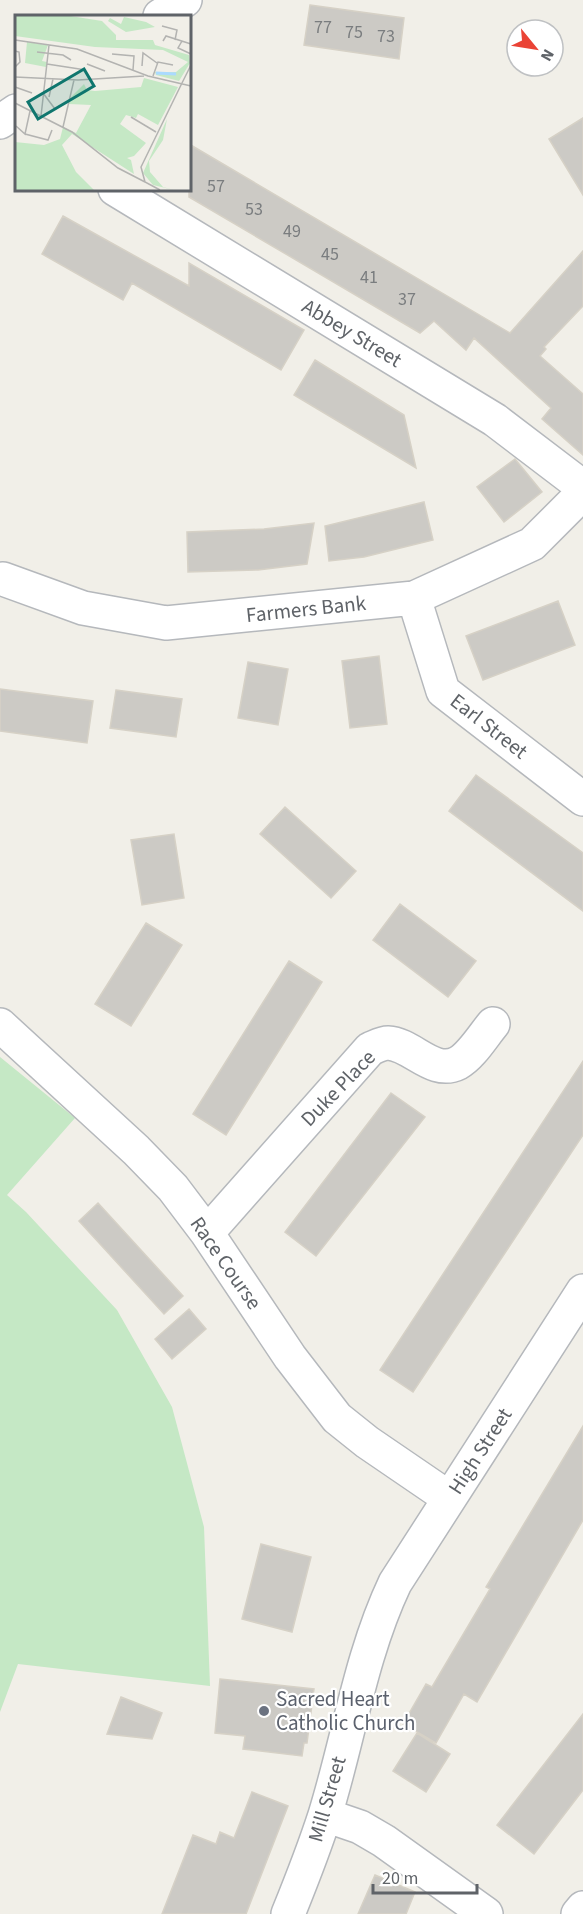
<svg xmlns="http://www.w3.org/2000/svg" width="583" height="1914" font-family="'Source Sans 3',sans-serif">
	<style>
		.green { fill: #c5e8c5 }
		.building { fill: #cccac5; stroke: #d6d1c6; stroke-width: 1.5 }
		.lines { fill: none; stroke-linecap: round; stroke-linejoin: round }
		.minor-casing { stroke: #b5b8bc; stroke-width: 36 }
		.minor { stroke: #fff; stroke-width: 33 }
		.worship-dot { fill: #6b7280; stroke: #fff; stroke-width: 2 }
		.labels { text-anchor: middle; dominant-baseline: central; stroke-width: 4.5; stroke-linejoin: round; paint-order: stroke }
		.number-label { font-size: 18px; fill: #7a7d7f }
		.street-label { font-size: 21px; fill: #5f6368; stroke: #fff }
		.worship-label { font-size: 21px; fill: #5b616d; stroke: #fff; text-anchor: start }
		.inset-river { fill: none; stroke: #aadaff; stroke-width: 3 }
		.inset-road { fill: none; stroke: #b3b3b1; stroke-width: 1.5 }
		.view { fill: #0f766e; fill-opacity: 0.15; stroke: #0f766e; stroke-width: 3 }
		.inset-edge { fill: none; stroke: #5f6368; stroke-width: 3 }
	</style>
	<rect width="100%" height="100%" fill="#f1efe8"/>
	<!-- green -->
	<path class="green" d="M0,1057L75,1118L7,1195L26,1212L117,1310L172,1407L204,1527L210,1686L18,1664L0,1712Z"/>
	<!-- building -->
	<path class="building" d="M310,5L404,18L399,59L304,45Z
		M583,118V195L549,139Z
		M189,144L510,333L583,251V306L544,347L546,349L540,356L583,394V455L542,419L551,408L474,338L466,350L434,321L420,333L189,197Z
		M63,216L189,286V263L304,330L281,370L132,283L123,300L42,254Z
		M315,360L404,415L416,468L294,395Z
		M515,459L542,492L504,522L477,487Z
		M424,502L433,540L364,557L329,561L325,526Z
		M314,523L307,564L258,570L188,572L187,532L264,529Z
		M558,601L575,645L483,680L466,636Z
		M379,656L387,724L350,728L342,661Z
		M248,662L288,669L278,725L238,718Z
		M0,689L93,701L87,743L0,731Z
		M116,690L182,699L176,737L110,728Z
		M476,775L583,853V911L449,811Z
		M285,807L356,871L331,898L260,834Z
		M174,834L184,898L142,905L131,840Z
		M400,904L476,961L448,997L373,940Z
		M146,923L182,945L131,1026L95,1004Z
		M289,961L322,982L226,1135L193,1114Z
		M583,1061V1135L413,1392L380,1370Z
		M391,1093L425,1117L316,1256L285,1232Z
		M98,1203L183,1296L164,1314L79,1221Z
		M189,1309L206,1329L172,1359L155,1339Z
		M583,1426V1520L477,1702L464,1694L436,1743L403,1724L426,1684L432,1687L490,1589L486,1587Z
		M261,1544L311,1557L292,1632L242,1619Z
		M220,1679L314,1689L307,1743H304L302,1756L243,1749L245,1736L215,1733Z
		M121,1697L162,1713L152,1739L107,1734Z
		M583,1714V1790L534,1854L497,1825Z
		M417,1733L450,1754L426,1792L393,1771Z
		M252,1792L288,1806L246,1914H162L193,1835L216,1844L220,1832L234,1838Z
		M375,1875L415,1892L406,1914H358Z"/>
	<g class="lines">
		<!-- minor casing -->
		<g class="minor-casing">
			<path id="minor" d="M160,16L185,0
				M0,122L16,111
				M115,189L495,420L583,487
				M3,579L83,608L166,623L414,598L532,544L583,493
				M414,598L443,691L583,799
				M0,1025L136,1150L173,1188L207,1233L290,1357L337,1418L367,1442L449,1498
				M207,1233L370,1049C375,1047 382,1043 388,1043C412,1044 433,1076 458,1063C471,1056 483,1036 493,1024
				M325,1815L360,1827L384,1841L486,1914
				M288,1914C301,1882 314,1849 325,1815C349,1738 360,1657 395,1583L583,1291
				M578,1914L583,1908"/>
		</g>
		<!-- minor -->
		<use href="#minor" class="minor"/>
	</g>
	<!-- markers -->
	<circle class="worship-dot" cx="264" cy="1711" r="6"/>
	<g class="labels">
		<!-- number labels -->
		<g class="number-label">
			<text x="323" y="27">77</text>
			<text x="354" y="32">75</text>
			<text x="386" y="36">73</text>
			<text x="216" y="186">57</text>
			<text x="254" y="209">53</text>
			<text x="292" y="231">49</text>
			<text x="330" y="254">45</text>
			<text x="369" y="277">41</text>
			<text x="407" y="299">37</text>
		</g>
		<!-- street labels -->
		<g class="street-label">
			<text transform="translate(352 333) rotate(31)">Abbey Street</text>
			<text transform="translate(306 609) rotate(-6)">Farmers Bank</text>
			<text transform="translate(489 726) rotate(38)">Earl Street</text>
			<text transform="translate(338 1088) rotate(-46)">Duke Place</text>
			<text transform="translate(226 1263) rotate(55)">Race Course</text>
			<text transform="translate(480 1451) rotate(-57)">High Street</text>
			<text transform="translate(327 1799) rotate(-74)">Mill Street</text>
		</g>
		<!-- worship labels -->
		<g class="worship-label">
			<text x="276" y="1699">Sacred Heart<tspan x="276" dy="24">Catholic Church</tspan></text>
		</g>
	</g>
	<!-- overview -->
	<g transform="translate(15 15)">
		<rect width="176" height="176" fill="#f1efe8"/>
		<path d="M0,0H49L87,6L101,20V25H138L140,30L174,40L175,48L164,66L141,60L140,57H161L173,47L148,35L80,32L0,21ZM109,2L131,7L140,12L111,17L93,6L95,3L106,9ZM12,27L33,30L27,46L32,47L31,52L10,48ZM129,63L163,72L143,110L123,99L121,103L111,100L105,109L131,128L119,141L112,143L116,145L119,159L57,119L47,130L61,157L79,175H0V127L29,130L45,124L48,112L61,118L76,90L54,89L55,83L69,69L72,75L80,76L126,72ZM152,104L148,125L134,146L135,157L148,172L159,175L138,170L128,158Z" fill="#c5e8c5"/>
		<path class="inset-river" d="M141,58L161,59"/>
		<path class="inset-road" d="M147,11L162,15L160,25M0,25L62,34L133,61L176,71M148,26L151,21L176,29M167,26L163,33L176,39M0,36L4,37L5,47L0,52M22,37L48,40L56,45M97,39L119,41L118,55M32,49L71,55M72,49L90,56M127,51L128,38L142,48M138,61L143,47L158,50M0,62L63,65L129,61M167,68L176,50M0,72L17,78M28,78L40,94M34,82L38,64M0,88L57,117L103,153L130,167M26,101L34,30M116,102L141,117M1,111L10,119L15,96M48,112L59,65M10,119L33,125L37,115M145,175L130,167L126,152L167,68"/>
		<path class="view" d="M69,54L79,71L23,104L13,87Z"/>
		<rect width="176" height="176" class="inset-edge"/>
	</g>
	<!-- north arrow -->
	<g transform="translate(535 48) rotate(120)"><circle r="28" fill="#ffffff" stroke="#bfc1c3" stroke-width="1.5"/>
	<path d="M0-4.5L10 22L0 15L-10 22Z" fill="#ea4335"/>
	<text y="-9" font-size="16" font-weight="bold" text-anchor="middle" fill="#5f6368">N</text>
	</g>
	<!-- scale -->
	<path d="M373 1884v9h104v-9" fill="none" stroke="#5f6368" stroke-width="3"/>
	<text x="382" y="1884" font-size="18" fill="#5f6368" stroke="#ffffff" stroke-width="4.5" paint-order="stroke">20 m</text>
</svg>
